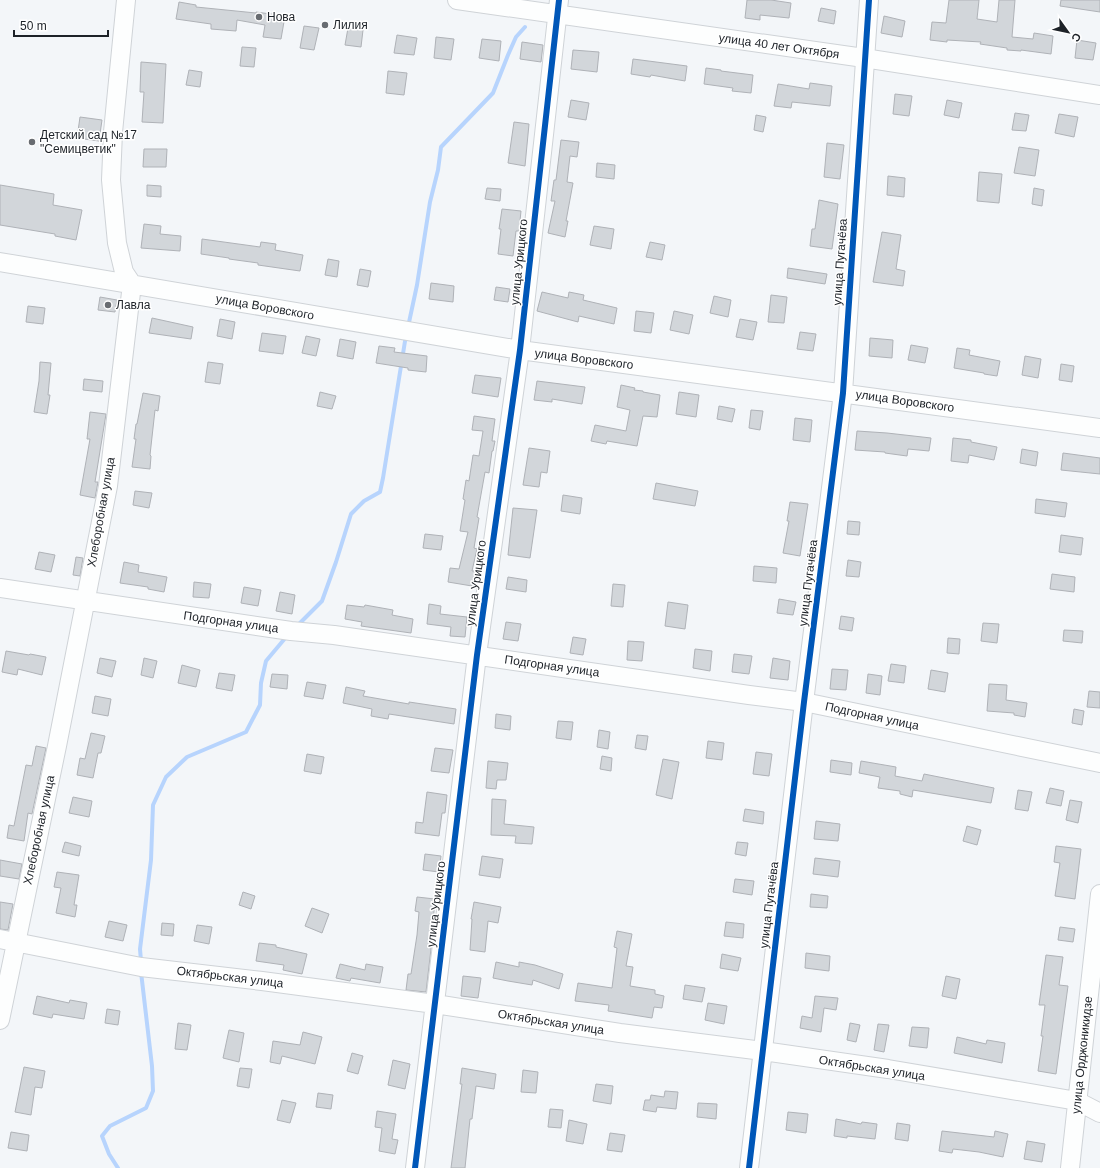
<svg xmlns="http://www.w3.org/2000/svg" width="1100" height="1168" font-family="Arial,sans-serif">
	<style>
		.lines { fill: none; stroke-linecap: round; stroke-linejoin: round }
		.stream { stroke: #b7d4fd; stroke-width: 4 }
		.building { fill: #d2d6da; stroke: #afb2b7 }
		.minor-casing { stroke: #cfd3d7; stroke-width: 20 }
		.minor { stroke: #fdfefe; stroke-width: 18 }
		.cycleway-casing { stroke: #fff; stroke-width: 8 }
		.cycleway { stroke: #0057b8; stroke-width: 6 }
		.poi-dot { fill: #686c71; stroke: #fff; stroke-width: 1.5 }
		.labels { text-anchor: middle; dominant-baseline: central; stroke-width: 3; stroke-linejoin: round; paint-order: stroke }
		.poi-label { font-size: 12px; fill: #1d2228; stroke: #fff; text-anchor: start }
		.street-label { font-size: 12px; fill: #1d2228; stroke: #fff }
	</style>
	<rect width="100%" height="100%" fill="#f3f6f9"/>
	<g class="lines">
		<!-- stream -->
		<path class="stream" d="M408,327L417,285L430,202L438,170L441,147L493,93L508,55L516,37L525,27
			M298,625L322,601L336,562L351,514L364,501L380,492L383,478L406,335
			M141,961L140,949L151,860L153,805L166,777L187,757L246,732L260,705L261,683L266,661L287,636
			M118,1168L109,1154L102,1136L110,1126L146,1108L153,1091L152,1066L141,972"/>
	</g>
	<!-- building -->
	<path class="building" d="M747,0H771L791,3L789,18L760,15V20L745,18Z
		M949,0H979L977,19L997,22L999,0H1015L1012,37L1033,39L1034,33L1053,36L1051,54L1021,50V51L1007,50V48L980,44L981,42L947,40V42L930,40L932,22L946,23Z
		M1061,0H1100V12L1060,6Z
		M179,2L196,5V7L256,13V12L285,16L281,39L263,37L265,25L237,20L236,31L211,29V24L176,19Z
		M821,8L836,11L834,24L818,21Z
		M884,16L905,21L902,37L881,33Z
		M304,26L319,28L314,50L300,48Z
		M348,28L363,30L361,47L345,45Z
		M397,35L417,38L414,55L394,53Z
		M436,37L454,39L451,60L434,58Z
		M482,39L501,41L499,61L479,58Z
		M1077,40L1096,43L1093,60L1075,58Z
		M522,42L543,45L541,62L520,59Z
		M242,47L256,48L254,67L240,66Z
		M573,50L599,52L597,72L571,69Z
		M633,59L687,66L685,81L651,75L650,77L631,74Z
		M141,62L166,64L163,123L142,122L144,92H140Z
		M706,68L721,70V71L753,75L751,93L732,91L733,88L704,84Z
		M189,70L202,72L200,87L186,85Z
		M388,71L407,73L404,95L386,93Z
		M810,83L832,86L830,106L792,102L791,108L774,106L778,84L809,89Z
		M895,94L912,96L909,116L893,114Z
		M571,100L589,103L586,120L568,117Z
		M947,100L962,103L959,118L944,115Z
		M1015,113L1029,115L1026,131L1012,130Z
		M1059,114L1078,117L1074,137L1055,133Z
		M756,115L766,117L763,132L754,130Z
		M80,117L102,120L99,141L77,138Z
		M514,122L529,124L525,166L508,163Z
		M561,140L579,142L577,157L570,156L567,182L573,183L566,221H568L565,237L548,233L555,201H551L554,180H556Z
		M827,143L844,145L840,179L824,177Z
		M1019,147L1039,150L1035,176L1014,173Z
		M144,149H167L166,167H143Z
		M597,163L615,165L614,179L596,177Z
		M979,172L1002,174L999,203L977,201Z
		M888,176L905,178L904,197L887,195Z
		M0,185L54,194L53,205L82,210L76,240L55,236V234L0,225Z
		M147,185L161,186V197L147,196Z
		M487,188L501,189L500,201L485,199Z
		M1034,188L1044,190L1042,206L1032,204Z
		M819,200L838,204L832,249L810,246L812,229H815Z
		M502,209L521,211L519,231H516L513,256L498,254L501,229H499Z
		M144,224L161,226L160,234L181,236L180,251L141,248Z
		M594,226L614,229L611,249L590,245Z
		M882,232L901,235L896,269L905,271L903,286L873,282Z
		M202,239L260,247L261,242L276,244L275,250L303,255L300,271L258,265V263L229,259V258L201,254Z
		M650,242L665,245L662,260L646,257Z
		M328,259L339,261L337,277L325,275Z
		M788,268L827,274L825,284L787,278Z
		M360,269L371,271L368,287L357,285Z
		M431,283L454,286L453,302L429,299Z
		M496,287L510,289L508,302L494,300Z
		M542,292L568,298L569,292L584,295L583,300L617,308L614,324L579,316L578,322L537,311Z
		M771,295L787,297L784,323L768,322Z
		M714,296L731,300L728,317L710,313Z
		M100,297L117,300L115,312L98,310Z
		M28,306L45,308L43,324L26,322Z
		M636,311L654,313L651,333L634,331Z
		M674,311L693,315L689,334L670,330Z
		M152,318L193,327L191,339L149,333Z
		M220,319L235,322L232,339L217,336Z
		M740,319L757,322L753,340L736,337Z
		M800,332L816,334L813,351L797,349Z
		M262,333L286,336L283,354L259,351Z
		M306,336L320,339L316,356L302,353Z
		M870,338L893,340L892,358L869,356Z
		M340,339L356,342L353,359L337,356Z
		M911,345L928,348L925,363L908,360Z
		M379,346L395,348L394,352L427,356L426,372L408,370V368L376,363Z
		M957,348L970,350L969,355L1000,361L997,376L984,374V373L954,368Z
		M1025,356L1041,359L1038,378L1022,375Z
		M40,362L51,363L48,395H50L47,414L34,412L39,381Z
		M208,362L223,364L220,384L205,382Z
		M1061,364L1074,366L1072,382L1059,380Z
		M475,375L501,378L498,397L472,393Z
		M84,379L103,381L102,392L83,390Z
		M537,381L585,387L582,404L552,399V402L534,400Z
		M621,385L635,388L634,390L643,391V392L660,395L657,417L643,416L637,446L607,441L606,444L591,441L595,425L626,431L630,410L617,407Z
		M320,392L336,396L332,409L317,406Z
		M679,392L699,395L696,417L676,414Z
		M143,393L160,396L158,411L155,410L150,455L151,456L150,469L132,467L136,439H134L136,424H137Z
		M719,406L735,409L732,422L717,419Z
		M751,410L763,411L760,430L749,428Z
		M90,412L106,414L95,482H98L95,498L80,495L90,439H87Z
		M474,416L495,419L492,441H495L493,451H492L489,473L485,472L477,517L479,518L474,548L477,549L472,571H475L472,586L448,582L450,568L459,569L468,532L460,531L465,500L463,499L466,480L469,481L473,455L479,456L483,431L472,430Z
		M795,418L812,420L810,442L793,440Z
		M857,431L887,433L931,438L929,451L908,449L907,456L885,453V452L855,450Z
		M953,438L971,440V442L997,447L994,460L969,455L968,463L951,461Z
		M529,448L550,451L547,473L541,472L539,487L523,485Z
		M1022,449L1038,452L1036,466L1020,463Z
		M1063,453L1100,458V474L1061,470Z
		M656,483L698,491L695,506L653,499Z
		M135,491L152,493L149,508L133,505Z
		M563,495L582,498L580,514L561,511Z
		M1036,499L1067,503L1065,517L1035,513Z
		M790,502L808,504L800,556L783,553L789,521H787Z
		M513,508L537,510L530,558L508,555Z
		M848,521L860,522L859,535L847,534Z
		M425,534L443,536L441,550L423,548Z
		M1061,535L1083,538L1081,555L1059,552Z
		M39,552L55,555L51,572L35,569Z
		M76,557L83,558L80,576L73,575Z
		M848,560L861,562L859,577L846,576Z
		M124,562L139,565L138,572L167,577L164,592L148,589V587L120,583Z
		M754,566L777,568L776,583L753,581Z
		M1052,574L1075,577L1074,592L1050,589Z
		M508,577L527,580L526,592L506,589Z
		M194,582L211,584L209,598L193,597Z
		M613,584L625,585L623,607L611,606Z
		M244,587L261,590L258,606L241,603Z
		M280,592L295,595L292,614L276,611Z
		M779,599L796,602L793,615L777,613Z
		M668,602L688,605L685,629L665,626Z
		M429,604L441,606L440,614L467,617L465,637L450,636L451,627L427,624Z
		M347,605L364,607L365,605L393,610L392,615L413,619L411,633L361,626L362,622L345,619Z
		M841,616L854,618L852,631L839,629Z
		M506,622L521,624L518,641L503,639Z
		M983,623L999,624L997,643L981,641Z
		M1064,630L1083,631L1082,643L1063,641Z
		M573,637L586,639L583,655L570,653Z
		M948,638L960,639L959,654L947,653Z
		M628,641L644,642L642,661L627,660Z
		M695,649L712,651L710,671L693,668Z
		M6,651L29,655L30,654L46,657L42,675L18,669L17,675L2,672Z
		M734,654L752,656L749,674L732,672Z
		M100,658L116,661L112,677L97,673Z
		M144,658L157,661L153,678L141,675Z
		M773,658L790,661L788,680L770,678Z
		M891,664L906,666L904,683L888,681Z
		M182,665L200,670L196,687L178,683Z
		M832,669L848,670L846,690L830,689Z
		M931,670L948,673L945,692L928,689Z
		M219,673L235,675L232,691L216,688Z
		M272,674L288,675L287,689L270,687Z
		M868,674L882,676L880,695L866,693Z
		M307,682L326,685L323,699L304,696Z
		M989,684L1007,685L1006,700L1027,703L1025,717L1014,715V713L987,711Z
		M346,687L365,691L363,696L409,704V702L456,709L454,724L389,714L388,719L371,716L372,709L343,703Z
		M1089,691L1100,692V708L1087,707Z
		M95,696L111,699L108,716L92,713Z
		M1074,709L1084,711L1082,725L1072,723Z
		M496,714L511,716L510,730L495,728Z
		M558,721L573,722L571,740L556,738Z
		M599,730L610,732L608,749L597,747Z
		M91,733L105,736L101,753H98L93,778L77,775L80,758L85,759Z
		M637,735L648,736L646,750L635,748Z
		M708,741L724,743L722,760L706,758Z
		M36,746L46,748L32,814L28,813L24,841L7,838L9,825L14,826L26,765L32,766Z
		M435,748L453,750L449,773L431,771Z
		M756,752L772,754L769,776L753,774Z
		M307,754L324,757L321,774L304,771Z
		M602,756L612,758L611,771L600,769Z
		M663,759L679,762L672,799L656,795Z
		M831,760L852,763L851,775L830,772Z
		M488,761L508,763L506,780H497L496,789L486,788Z
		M861,761L896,767L895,776L922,781L924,774L994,788L991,803L913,790L912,797L900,794V791L878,788L880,777L859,773Z
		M1050,788L1064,791L1061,806L1046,803Z
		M1018,790L1032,792L1028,811L1015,809Z
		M427,792L447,795L445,813H442L439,836L415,833L416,822L423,823Z
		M73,797L92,801L89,817L69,813Z
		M492,799L506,800L504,824L534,827L532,844L515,843L516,836L491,835Z
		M1070,800L1082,802L1078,823L1066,820Z
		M745,809L764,812L763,824L743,821Z
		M816,821L840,824L838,841L814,839Z
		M967,826L981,830L977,845L963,841Z
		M65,842L81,846L79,856L62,852Z
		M737,842L748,843L746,856L735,854Z
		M1056,846L1081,849L1075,899L1055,896L1060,863L1054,862Z
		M425,854L441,856L439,872L423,870Z
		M482,856L503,859L500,878L479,875Z
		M815,858L840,861L838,877L813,874Z
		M0,860L22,864L19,879L0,876Z
		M57,872L79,875L74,905H77L75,917L56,913L61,888L54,887Z
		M735,879L754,881L752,895L733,892Z
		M243,892L255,896L251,909L239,905Z
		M811,894L828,896L827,908L810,907Z
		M417,897L435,899L433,923H434L426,992L406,990L408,974H411L417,935L419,912L415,911Z
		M0,902L13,904L8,930L0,929Z
		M474,902L501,907L498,923L488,921L485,952L470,950L472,919H471Z
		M312,908L329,914L322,933L305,926Z
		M109,921L127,925L123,941L105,937Z
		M726,922L744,924L743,938L724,936Z
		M162,923L174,924L173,936L161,935Z
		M197,925L212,927L209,944L194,941Z
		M1060,927L1075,929L1073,942L1058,940Z
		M617,931L632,934L626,966L633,967L630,986L655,990V994L664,996L662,1008L654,1007L652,1018L608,1011L609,1005L575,1001L578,983L612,988L617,948L614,947Z
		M259,943L276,945V947L307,954L302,974L283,970L284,965L256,961Z
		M806,953L830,956L829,971L805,968Z
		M722,954L741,958L738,971L720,968Z
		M1046,955L1063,957L1059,985L1068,986L1056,1074L1038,1071L1043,1036H1041L1045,1005H1039Z
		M496,962L519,967V962L535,965L563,974L559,989L533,980L532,985L508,981L493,978Z
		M340,964L365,970L366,964L383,967L380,983L351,978L350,981L336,978Z
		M463,976L481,978L478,998L461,996Z
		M946,976L960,979L956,999L942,996Z
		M685,985L705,988L702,1002L683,999Z
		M37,996L69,1003L70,1000L87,1003L84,1019L53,1014L52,1018L33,1014Z
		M815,996L838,998L836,1010L824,1008L821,1032L800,1028L802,1016L812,1018Z
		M708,1003L727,1006L724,1024L705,1020Z
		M107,1009L120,1011L118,1025L105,1023Z
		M178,1023L191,1025L187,1050L175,1049Z
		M850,1023L860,1025L856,1042L847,1040Z
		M878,1024L889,1025L884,1052L874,1050Z
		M912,1027L929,1028L927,1048L909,1046Z
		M229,1030L244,1033L239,1062L223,1058Z
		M303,1032L322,1037L315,1064L282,1056L280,1064L270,1062L273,1041L300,1045Z
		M957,1037L986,1044L987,1040L1005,1043L1002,1063L954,1053Z
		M352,1053L363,1056L358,1074L347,1071Z
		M393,1060L410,1064L405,1089L388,1085Z
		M24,1067L45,1071L42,1088L35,1087L31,1115L15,1112Z
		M240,1068L252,1069L249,1088L237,1086Z
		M462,1068L496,1074L494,1089L476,1086L472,1119H470L465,1168H451L462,1084H460Z
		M523,1070L538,1072L536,1093L521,1092Z
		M596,1084L613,1086L611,1104L593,1101Z
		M665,1091L678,1092L676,1109L657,1107L656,1112L643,1110L645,1100H650L651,1095L664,1097Z
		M318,1093L333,1095L331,1109L316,1107Z
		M282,1100L296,1103L290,1123L277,1120Z
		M698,1103L717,1104L716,1119L697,1117Z
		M550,1109L563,1110L561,1128L548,1127Z
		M377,1111L396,1114L392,1139L398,1140L395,1154L379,1151L382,1128L375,1127Z
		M788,1112L808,1114L806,1133L786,1130Z
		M836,1119L861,1124L862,1122L877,1124L875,1139L847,1136V1138L834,1136Z
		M569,1120L587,1124L583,1144L566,1141Z
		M897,1123L910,1125L908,1141L895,1139Z
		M942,1131L994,1137L995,1131L1008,1134L1003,1157L979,1152L953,1149L952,1153L939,1151Z
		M11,1132L29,1135L27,1151L8,1148Z
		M610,1133L625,1135L622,1152L607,1150Z
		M1027,1141L1045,1144L1042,1162L1024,1159Z"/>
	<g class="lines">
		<!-- minor casing -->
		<g class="minor-casing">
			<path id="minor" d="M457,0L864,58L1100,95
				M0,262L520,350L1100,428
				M0,588L291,631L334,635L749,695L804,702L1100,763
				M0,939L141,967L262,981L435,1004L620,1033L763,1051L888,1069L1077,1101L1100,1113
				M0,1020L57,746L108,486L132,284L124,272L117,243L111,180L113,132L126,0
				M415,1168L477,655L520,350L559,0
				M749,1168L804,702L843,393L869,0
				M1070,1168L1100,894"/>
		</g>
		<!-- minor -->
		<use href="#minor" class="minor"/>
		<!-- cycleway casing -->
		<g class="cycleway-casing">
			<path id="cycleway" d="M415,1168L477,655L520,350L559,0
				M749,1168L804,702L843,393L869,0"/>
		</g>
		<!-- cycleway -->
		<use href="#cycleway" class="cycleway"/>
	</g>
	<!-- markers -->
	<g class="poi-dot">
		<circle cx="259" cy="17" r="4"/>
		<circle cx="325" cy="25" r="4"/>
		<circle cx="32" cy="142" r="4"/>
		<circle cx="108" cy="305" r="4"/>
	</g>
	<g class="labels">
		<!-- poi labels -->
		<g class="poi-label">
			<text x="267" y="17">Нова</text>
			<text x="333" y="25">Лилия</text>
			<text x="40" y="135">Детский сад №17<tspan x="40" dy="14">"Семицветик"</tspan></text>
			<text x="116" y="305">Лавла</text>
		</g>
		<!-- street labels -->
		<g class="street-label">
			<text transform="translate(779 46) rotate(8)">улица 40 лет Октября</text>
			<text transform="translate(519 262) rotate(-84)">улица Урицкого</text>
			<text transform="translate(840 262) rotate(-86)">улица Пугачёва</text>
			<text transform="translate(265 307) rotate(10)">улица Воровского</text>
			<text transform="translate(584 359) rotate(7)">улица Воровского</text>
			<text transform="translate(905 401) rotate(8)">улица Воровского</text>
			<text transform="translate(101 512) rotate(-80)">Хлеборобная улица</text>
			<text transform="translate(476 583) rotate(-82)">улица Урицкого</text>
			<text transform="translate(808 583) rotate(-83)">улица Пугачёва</text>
			<text transform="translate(231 622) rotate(8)">Подгорная улица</text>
			<text transform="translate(552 666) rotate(8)">Подгорная улица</text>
			<text transform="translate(872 716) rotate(12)">Подгорная улица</text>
			<text transform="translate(39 830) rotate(-78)">Хлеборобная улица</text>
			<text transform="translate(436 904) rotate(-83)">улица Урицкого</text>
			<text transform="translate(769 905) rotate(-83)">улица Пугачёва</text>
			<text transform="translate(230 977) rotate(7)">Октябрьская улица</text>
			<text transform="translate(551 1022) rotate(9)">Октябрьская улица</text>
			<text transform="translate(1082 1055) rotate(-84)">улица Орджоникидзе</text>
			<text transform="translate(872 1068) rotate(9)">Октябрьская улица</text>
		</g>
	</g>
	<!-- north arrow -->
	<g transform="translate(1068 32) rotate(123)" stroke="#ffffff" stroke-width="3" paint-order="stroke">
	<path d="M0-3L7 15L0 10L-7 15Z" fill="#1d2228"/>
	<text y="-6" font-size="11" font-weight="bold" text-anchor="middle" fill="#1d2228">С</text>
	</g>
	<!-- scale -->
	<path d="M14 30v6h94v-6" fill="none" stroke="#1d2228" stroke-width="2"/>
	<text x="20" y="30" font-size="12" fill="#1d2228" stroke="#ffffff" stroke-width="3" paint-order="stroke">50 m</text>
</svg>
